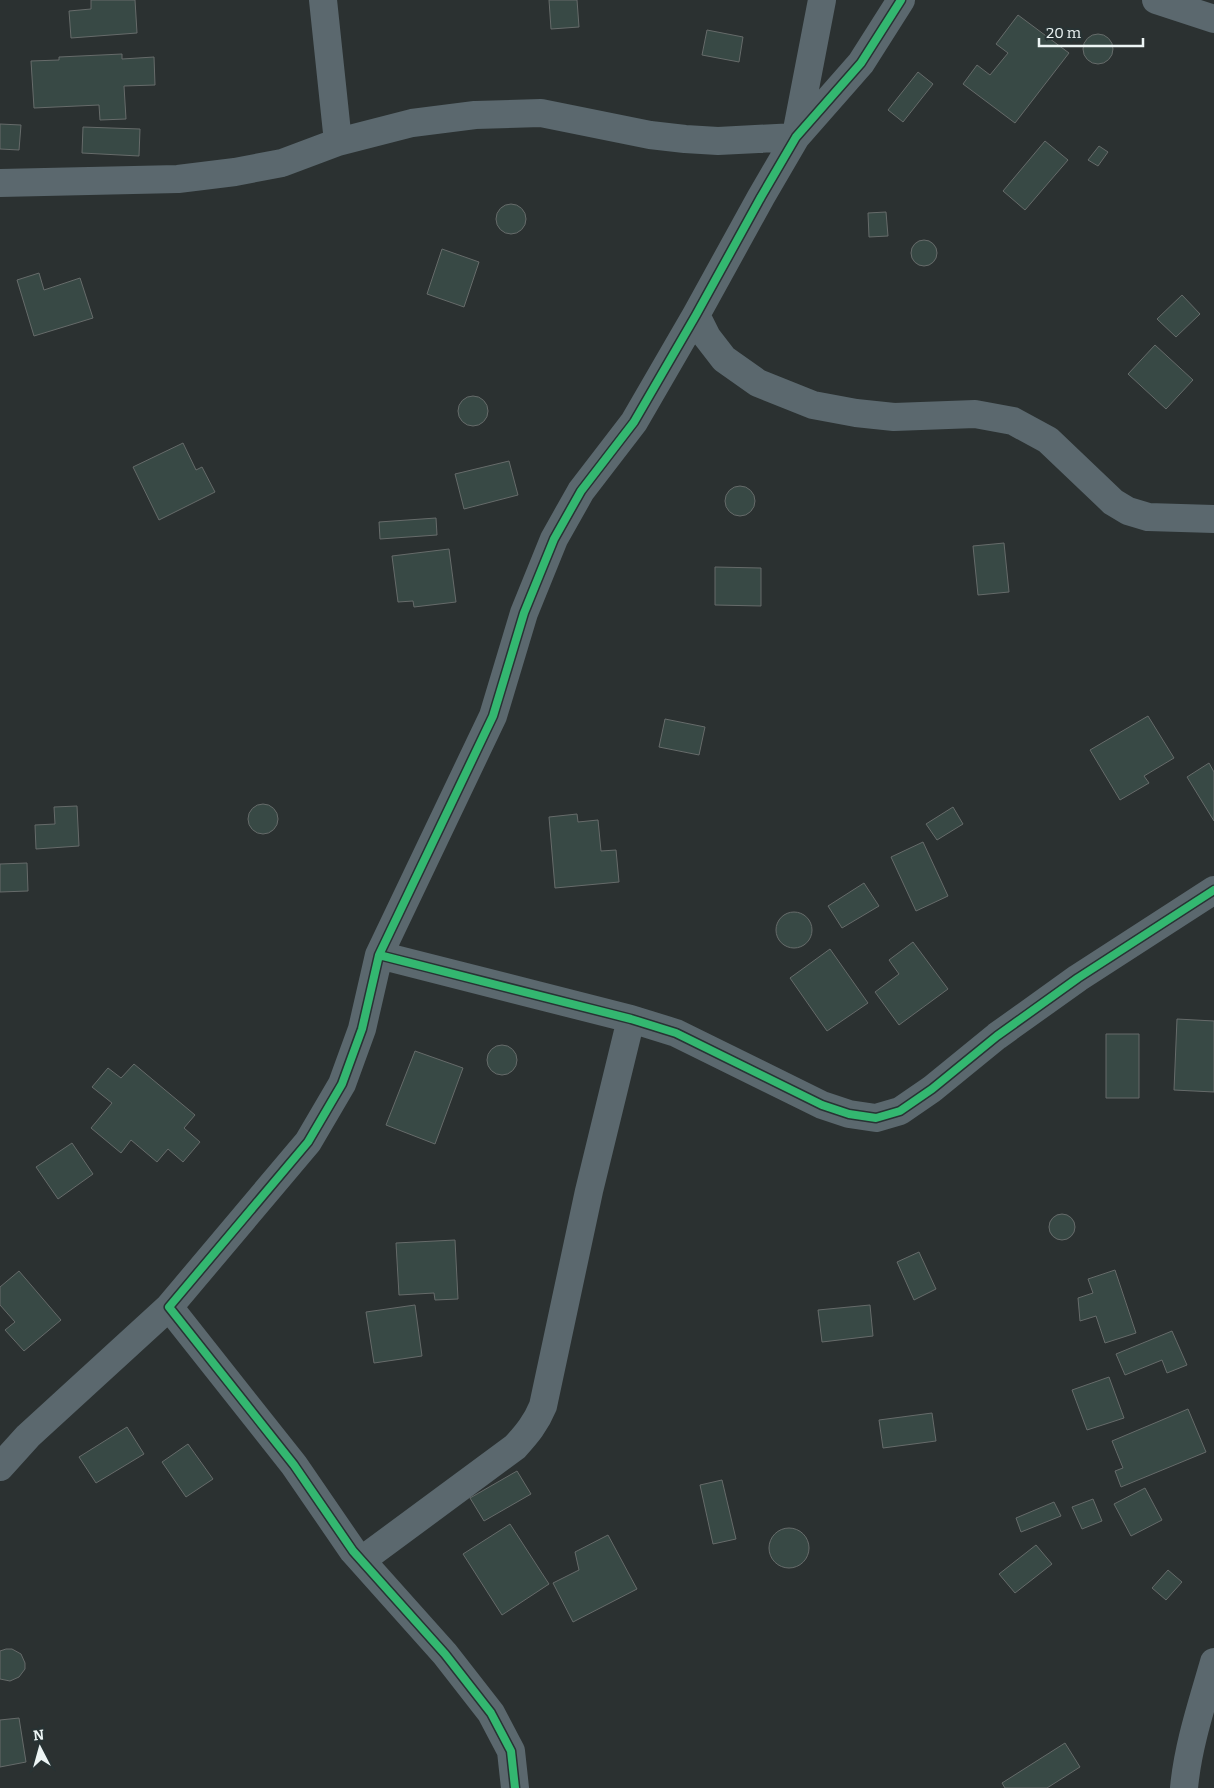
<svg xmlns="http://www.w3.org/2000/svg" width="1214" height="1788" font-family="Bitter,serif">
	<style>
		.building { fill: #384945; stroke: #666b6a }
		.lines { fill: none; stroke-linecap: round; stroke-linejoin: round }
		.minor { stroke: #5b686e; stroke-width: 28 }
		.cycleway-casing { stroke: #283334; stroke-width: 11 }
		.cycleway { stroke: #33b770; stroke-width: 8 }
	</style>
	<rect width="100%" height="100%" fill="#2b3131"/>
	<!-- building -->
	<path class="building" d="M91,0H135L137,33L71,38L69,11L91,9Z
		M549,0H577L579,27L551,29Z
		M1018,15L1069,53L1015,123L963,84L977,65L990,75L1008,53L996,44Z
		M707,30L743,37L739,62L702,55Z
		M1083 49a15 15 0 1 1 30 0a15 15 0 1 1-30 0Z
		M122,54V59L154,57L155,85L124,86L126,119L100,120L99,105L34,108L31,61L59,60V57Z
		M918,72L933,84L903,122L888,110Z
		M0,124L21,125L19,150L0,149Z
		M83,127L140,129L139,156L82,153Z
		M1045,141L1068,160L1025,210L1003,191Z
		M1099,146L1108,152L1098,166L1088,160Z
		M496 219a15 15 0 1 1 30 0a15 15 0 1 1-30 0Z
		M886,212L888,236L869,237L868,213Z
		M911 253a13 13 0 1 1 26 0a13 13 0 1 1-26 0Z
		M442,249L479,262L464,307L427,294Z
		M39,273L44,290L80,278L93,318L34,336L17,280Z
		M1182,295L1200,314L1176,337L1157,319Z
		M1155,345L1193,380L1166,409L1128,374Z
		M458 411a15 15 0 1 1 30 0a15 15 0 1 1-30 0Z
		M183,443L196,470L202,467L215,492L159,520L133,467Z
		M509,461L518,495L464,509L455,474Z
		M725 501a15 15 0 1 1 30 0a15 15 0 1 1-30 0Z
		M436,518L437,535L380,539L379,522Z
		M1004,543L1009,592L978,595L973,546Z
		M449,549L456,602L414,607L413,601L398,602L392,556Z
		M715,567L761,568V606L715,605Z
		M1148,716L1174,758L1144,776L1149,783L1120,800L1090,750Z
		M665,719L705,727L699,755L659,747Z
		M1209,763L1214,772V821L1187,777Z
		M248 819a15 15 0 1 1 30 0a15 15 0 1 1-30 0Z
		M77,806L79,846L36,849L35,825L55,824L54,807Z
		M953,807L963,824L937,840L926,824Z
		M577,814L578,822L598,820L601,851L616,850L619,882L555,888L549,817Z
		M923,842L948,896L916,911L891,857Z
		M27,863L28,891L0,892V864Z
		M864,883L879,906L842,928L828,906Z
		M776 930a18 18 0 1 1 36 0a18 18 0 1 1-36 0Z
		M913,942L948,989L899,1025L875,992L899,974L889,960Z
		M830,949L868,1003L827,1031L790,978Z
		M1177,1019L1214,1021V1092L1174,1090Z
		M1106,1034H1139V1098H1106Z
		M487 1060a15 15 0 1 1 30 0a15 15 0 1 1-30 0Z
		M415,1051L463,1068L435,1144L386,1125Z
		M134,1064L195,1115L184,1128L200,1142L183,1162L168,1149L157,1162L131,1140L121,1153L91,1128L112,1103L92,1087L108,1068L121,1078Z
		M72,1143L93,1174L58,1199L36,1167Z
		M1049 1227a13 13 0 1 1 26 0a13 13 0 1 1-26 0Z
		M455,1240L458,1299L435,1300L434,1293L399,1295L396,1243Z
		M919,1252L936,1289L914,1300L897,1262Z
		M1115,1270L1136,1333L1105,1343L1096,1316L1080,1321L1078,1298L1093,1293L1088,1279Z
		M19,1271L61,1320L24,1351L5,1330L15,1322L0,1305V1287Z
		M415,1305L422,1356L374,1363L366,1312Z
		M870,1305L873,1336L822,1342L818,1310Z
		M1172,1331L1187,1365L1167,1373L1162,1360L1125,1375L1116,1354Z
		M1109,1377L1124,1418L1087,1430L1072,1390Z
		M1188,1409L1206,1452L1121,1487L1115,1471L1123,1468L1112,1441Z
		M932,1413L936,1441L883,1448L879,1420Z
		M127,1427L144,1454L96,1483L79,1457Z
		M188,1444L213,1479L186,1497L162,1462Z
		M517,1471L531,1494L484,1521L470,1498Z
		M722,1480L736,1539L713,1544L700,1485Z
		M1145,1488L1162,1520L1131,1536L1114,1504Z
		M1093,1499L1102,1521L1082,1529L1072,1507Z
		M1054,1502L1061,1516L1021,1532L1016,1518Z
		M510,1524L549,1584L502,1615L463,1554Z
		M769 1548a20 20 0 1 1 40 0a20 20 0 1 1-40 0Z
		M608,1535L637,1589L573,1622L553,1583L579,1570L575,1552Z
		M1036,1545L1052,1564L1015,1593L999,1574Z
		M1168,1570L1182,1582L1166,1600L1152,1588Z
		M6,1649H12L21,1654L25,1663V1669L19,1677L10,1681L0,1679V1651Z
		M19,1718L26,1762L0,1767V1720Z
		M1065,1743L1080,1767L1047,1788H1005L1002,1783Z"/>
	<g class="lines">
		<!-- minor -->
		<path class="minor" d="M323,0L338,142
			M1156,0L1214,19
			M796,135L822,0
			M0,183L178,179L235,172L282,163L338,142L412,123L475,115L541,113L650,135L685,139L718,141L796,137
			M696,315L707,337L724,359L758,383L813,405L856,413L894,417L975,414L1013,421L1048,440L1113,502L1128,511L1148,517L1214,519
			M379,955L631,1019L676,1033L822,1105L849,1114L876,1118L900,1111L932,1089L997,1036L1078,978L1214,890
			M0,1467L28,1436L169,1307
			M362,1560L515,1447C527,1434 536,1423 543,1406L589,1191L631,1019
			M515,1788L511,1751L491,1713L445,1654L353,1551L294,1465L169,1307L308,1142L342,1084L362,1029L379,955L493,716L524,613L554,539L581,491L634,422L696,315L761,197L796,137L861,63L901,0
			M1184,1788C1188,1745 1202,1704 1214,1662"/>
		<!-- cycleway casing -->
		<g class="cycleway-casing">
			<path id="cycleway" d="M379,955L631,1019L676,1033L822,1105L849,1114L876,1118L900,1111L932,1089L997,1036L1078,978L1214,890
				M515,1788L511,1751L491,1713L445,1654L353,1551L294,1465L169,1307L308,1142L342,1084L362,1029L379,955L493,716L524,613L554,539L581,491L634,422L696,315L761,197L796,137L861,63L901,0"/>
		</g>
		<!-- cycleway -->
		<use href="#cycleway" class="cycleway"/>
	</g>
	<!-- north arrow -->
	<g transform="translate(40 1748) rotate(354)" stroke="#283334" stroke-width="4" paint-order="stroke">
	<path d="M0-4L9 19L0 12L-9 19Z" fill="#edf5f5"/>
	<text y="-8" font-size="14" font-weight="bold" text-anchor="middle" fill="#edf5f5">N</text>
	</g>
	<!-- scale -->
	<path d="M1039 38v8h104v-8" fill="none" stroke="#edf5f5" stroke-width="2.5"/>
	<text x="1046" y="38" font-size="15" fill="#edf5f5" stroke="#283334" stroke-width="4" paint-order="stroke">20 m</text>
</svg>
